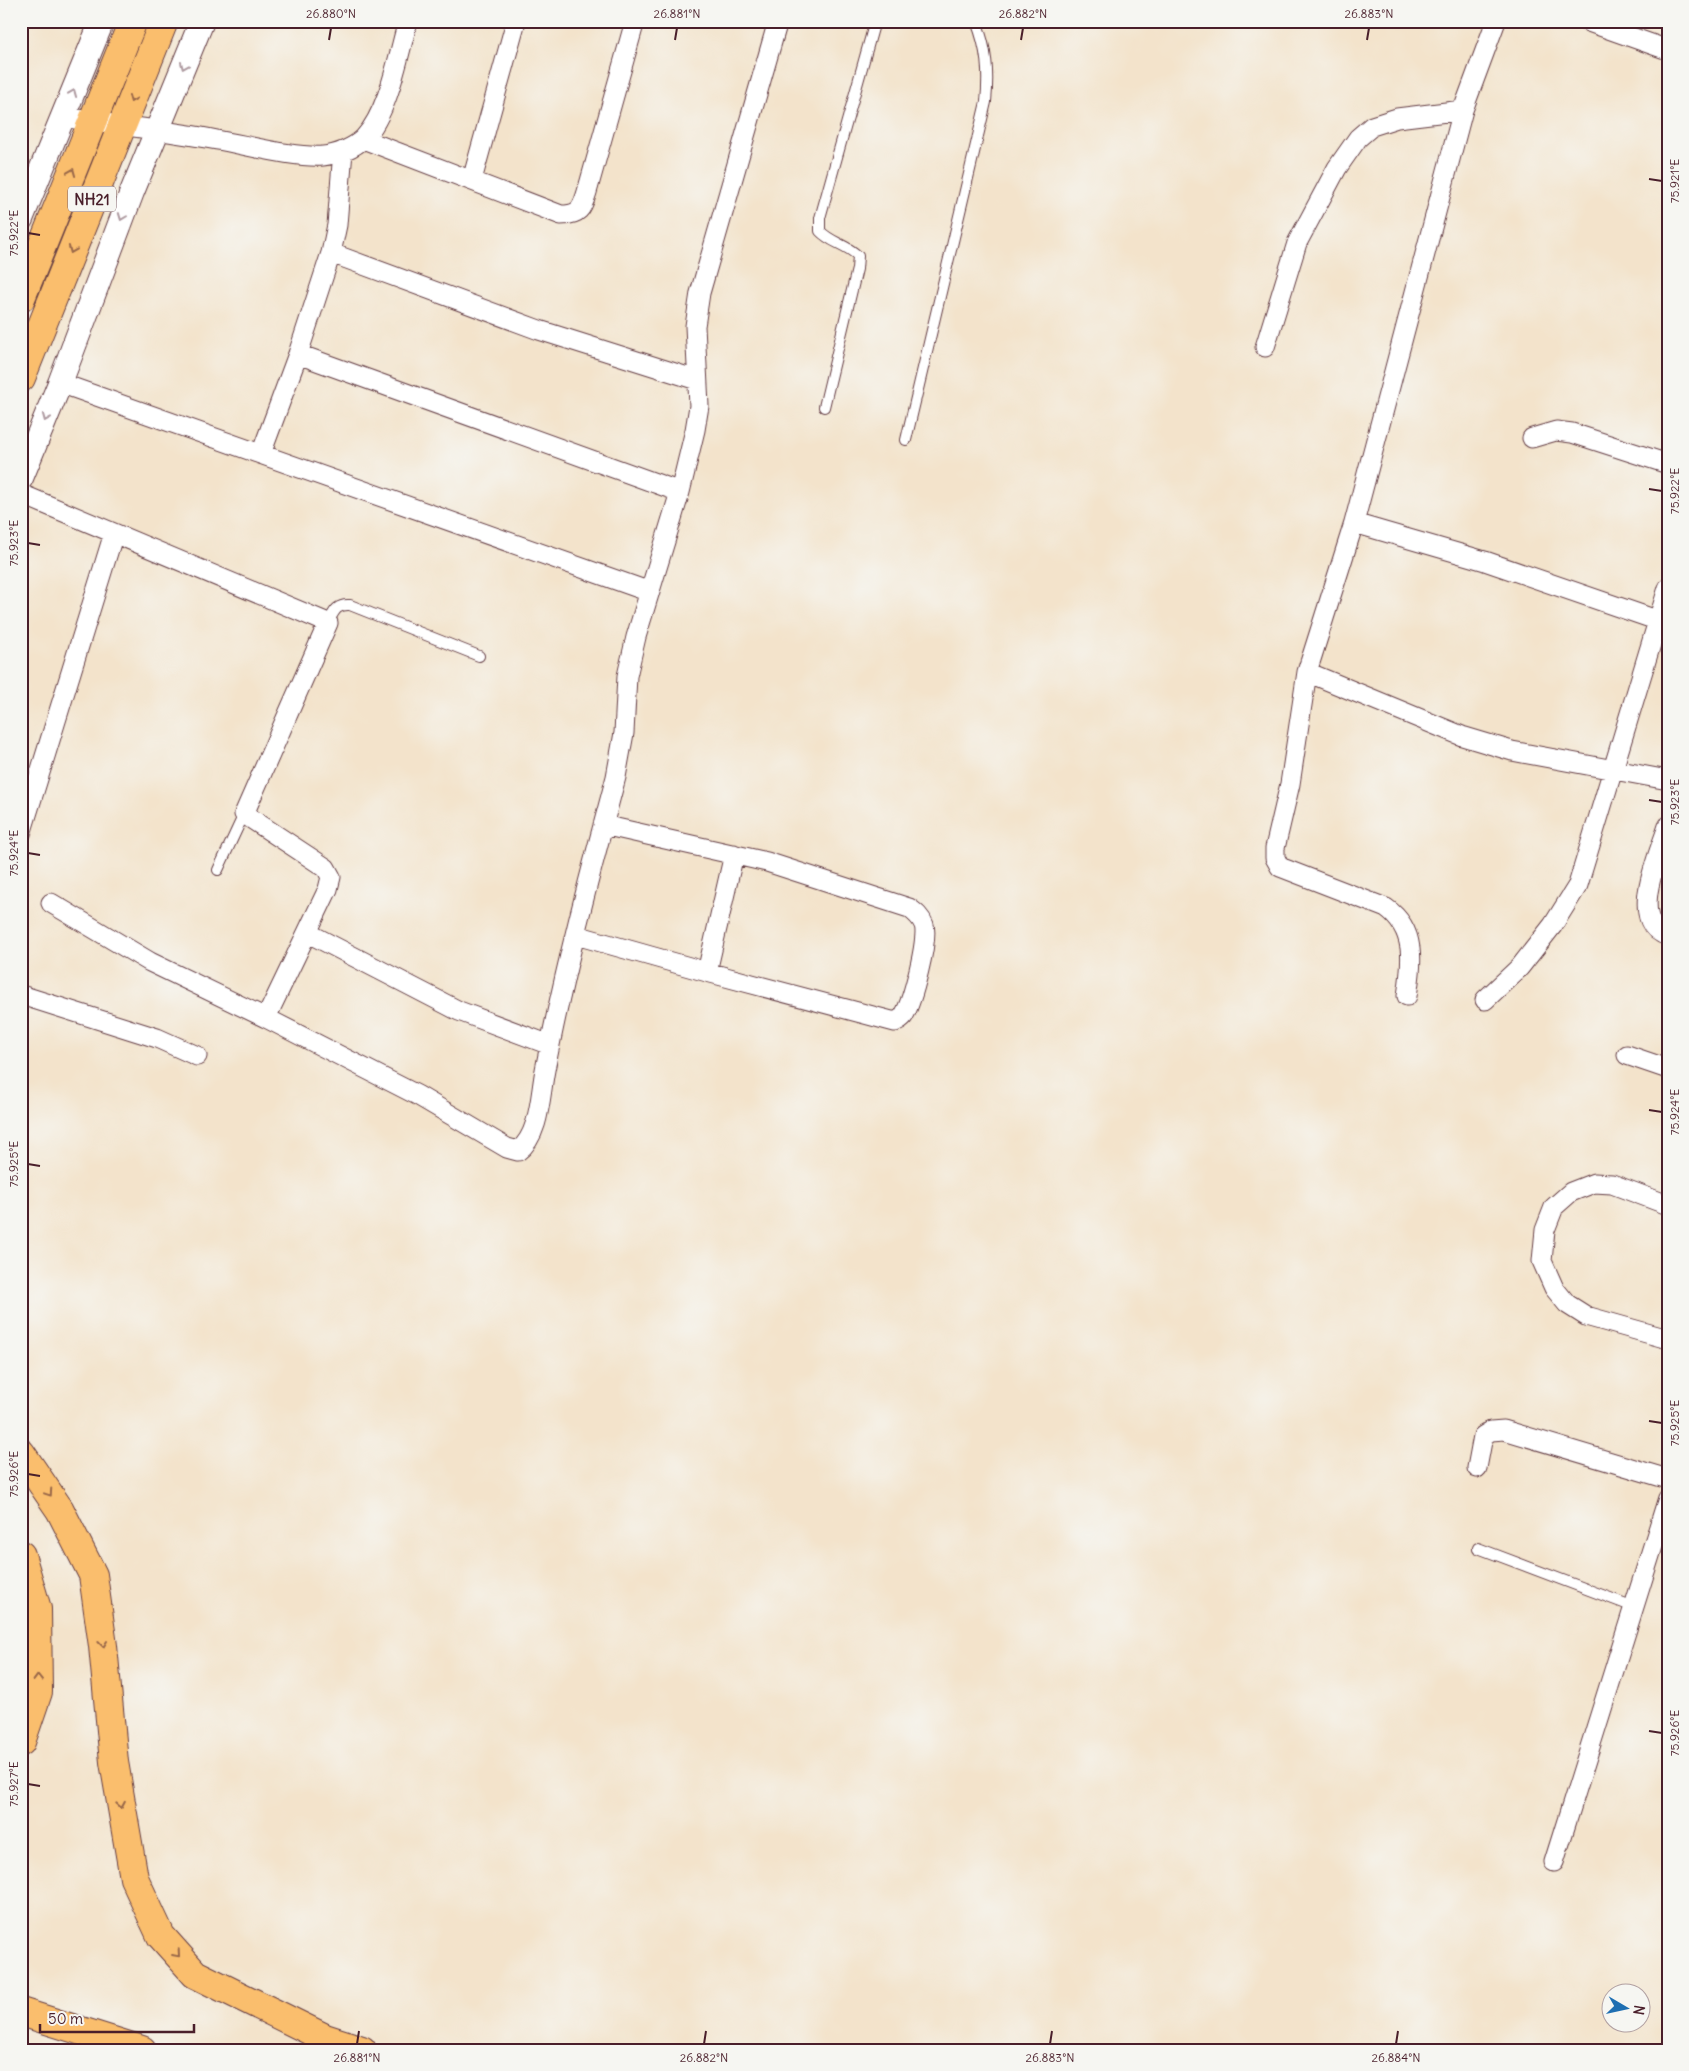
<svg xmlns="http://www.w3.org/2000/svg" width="1689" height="2071" font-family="Delius,sans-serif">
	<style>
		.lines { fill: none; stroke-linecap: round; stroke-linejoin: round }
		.service-casing { stroke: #633c43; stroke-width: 12 }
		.minor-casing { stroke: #633c43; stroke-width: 21 }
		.tertiary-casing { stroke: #633c43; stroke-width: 26 }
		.trunk-casing { stroke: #633c43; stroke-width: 30 }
		.motorway-casing { stroke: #633c43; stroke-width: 30 }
		.service { stroke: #fff; stroke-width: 10 }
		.minor { stroke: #fff; stroke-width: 19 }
		.tertiary { stroke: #fff; stroke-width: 24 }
		.trunk { stroke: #fabe6d; stroke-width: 28 }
		.motorway { stroke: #fabe6d; stroke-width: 28 }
		.oneway { stroke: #ae9aa0 }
		.oneway2 { stroke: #996749 }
		.ticks { fill: none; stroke: #4a1f2b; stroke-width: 2 }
		.labels { text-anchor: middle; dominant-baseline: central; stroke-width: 4; stroke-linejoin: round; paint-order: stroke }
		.shield { fill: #f6f6f2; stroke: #7e6067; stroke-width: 1 }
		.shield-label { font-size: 15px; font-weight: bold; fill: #4a1f2b }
		.neatline { fill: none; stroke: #4a1f2b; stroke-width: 2 }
		.ticks-label { font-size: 12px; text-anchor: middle; fill: #4a1f2b }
	</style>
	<rect width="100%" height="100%" fill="#f6f6f2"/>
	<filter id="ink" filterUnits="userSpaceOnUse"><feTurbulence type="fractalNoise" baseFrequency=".02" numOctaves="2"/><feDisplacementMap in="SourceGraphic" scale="10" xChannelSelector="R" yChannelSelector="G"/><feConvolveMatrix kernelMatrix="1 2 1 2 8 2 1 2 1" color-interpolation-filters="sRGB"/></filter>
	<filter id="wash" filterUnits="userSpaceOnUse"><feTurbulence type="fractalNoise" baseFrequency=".0096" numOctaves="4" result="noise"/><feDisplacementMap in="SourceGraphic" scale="20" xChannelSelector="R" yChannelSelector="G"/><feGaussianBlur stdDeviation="1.12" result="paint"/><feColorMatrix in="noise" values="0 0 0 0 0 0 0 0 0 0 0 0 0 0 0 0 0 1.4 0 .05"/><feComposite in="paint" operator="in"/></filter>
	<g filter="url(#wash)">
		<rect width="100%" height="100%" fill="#f3e3cb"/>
	</g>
	<g filter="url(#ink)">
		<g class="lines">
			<!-- service casing -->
			<g class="service-casing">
				<path id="service" d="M824,407L857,269L858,256C846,244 831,243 820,231V218L875,21
					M906,440L986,102C989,72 987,49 976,21
					M328,623C334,612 336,604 350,605L479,656
					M218,870L244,814
					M1478,1548L1634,1607"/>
			</g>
			<!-- minor casing -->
			<g class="minor-casing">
				<path id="minor" d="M1586,21L1668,50
					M63,117C114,125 166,130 217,140C247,145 294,158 323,156C336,155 354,148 364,138C389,111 398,56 408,21
					M363,139L561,215C579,215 582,209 587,192L635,21
					M472,180L516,21
					M331,253L539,330L697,380
					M1265,347L1297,243L1337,168L1358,138L1372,126L1397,118L1463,110L1496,21
					M298,354L680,492
					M60,383L650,592
					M1532,438L1556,431L1572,433L1668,464
					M261,454L298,354L331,253L337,225L343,151
					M21,494L328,623L244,814L326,868L331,877L328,889L266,1018L417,1095L507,1148L518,1151C540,1135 540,1095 545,1070C564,971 590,874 616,777L624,733L627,676L636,637L680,492L695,430L699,406L695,326L700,293L778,21
					M1354,523L1485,561L1668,624
					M1307,672L1462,736L1512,751L1668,780
					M1668,826C1659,855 1626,923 1668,936
					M21,834L114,533
					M51,903L150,962L266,1018
					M308,933L459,1011L550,1045
					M576,935L707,972L895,1022C898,1020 902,1019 904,1015C912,1002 929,939 924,925C921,917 916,913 909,908L767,862L603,825
					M707,972L734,854
					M21,995L157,1038L197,1056
					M1407,996C1412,963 1417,930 1386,908L1280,867L1275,858V848L1290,784L1307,672L1354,523L1463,110
					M1485,1000L1520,967L1553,925L1578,885L1668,588
					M1627,1055L1668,1069
					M1668,1205L1612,1184L1594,1183L1571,1192L1554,1207L1545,1230L1542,1261L1554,1288L1567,1304L1586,1316L1668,1339
					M1477,1468L1483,1436L1491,1431L1504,1430L1668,1479
					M1554,1862L1668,1498"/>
			</g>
			<!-- tertiary casing -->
			<g class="tertiary-casing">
				<path id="tertiary" d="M21,219L102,21
					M21,478L60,383L132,192L202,21"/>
			</g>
			<!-- trunk casing -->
			<g class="trunk-casing">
				<path id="trunk" d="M21,298L133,21
					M21,378L164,21"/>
			</g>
			<!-- motorway casing -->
			<g class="motorway-casing">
				<path id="motorway" d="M21,1453L60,1510L93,1575L103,1646L114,1762L134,1878L161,1936L195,1974L325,2038L362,2050
					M21,1555L37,1609L38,1692L21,1742
					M21,2012L142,2050"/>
			</g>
			<!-- service -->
			<use href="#service" class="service"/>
			<!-- minor -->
			<use href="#minor" class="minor"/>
			<!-- tertiary -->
			<use href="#tertiary" class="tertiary"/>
			<!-- trunk -->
			<use href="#trunk" class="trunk"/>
			<!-- motorway -->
			<use href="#motorway" class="motorway"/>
		</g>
		<!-- one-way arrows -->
		<defs><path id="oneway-chevron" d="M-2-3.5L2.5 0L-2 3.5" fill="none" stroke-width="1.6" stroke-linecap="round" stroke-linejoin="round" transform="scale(1.25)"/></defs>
		<g class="oneway">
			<use href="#oneway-chevron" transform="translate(184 66) rotate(113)"/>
			<use href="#oneway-chevron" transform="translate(73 93) rotate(-68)"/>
			<use href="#oneway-chevron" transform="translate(122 217) rotate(111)"/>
			<use href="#oneway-chevron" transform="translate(46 418) rotate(112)"/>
		</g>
		<g class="oneway2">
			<use href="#oneway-chevron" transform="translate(132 99) rotate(112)"/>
			<use href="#oneway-chevron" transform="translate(72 172) rotate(-68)"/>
			<use href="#oneway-chevron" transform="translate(72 250) rotate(112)"/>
			<use href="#oneway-chevron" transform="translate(49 1493) rotate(56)"/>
			<use href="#oneway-chevron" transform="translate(103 1644) rotate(83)"/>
			<use href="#oneway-chevron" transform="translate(38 1678) rotate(-91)"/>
			<use href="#oneway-chevron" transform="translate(121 1805) rotate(80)"/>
			<use href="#oneway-chevron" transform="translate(177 1954) rotate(49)"/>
		</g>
	</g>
	<!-- ticks -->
	<path class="ticks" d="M329,40L331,28M675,40L677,28M1021,40L1023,28M1367,40L1369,28M1649,179L1662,181M28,233L40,235M1649,489L1662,491M28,543L40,545M1649,800L1662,802M28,853L40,855M1649,1110L1662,1112M28,1164L40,1166M1649,1421L1662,1423M28,1474L40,1476M1649,1731L1662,1733M28,1784L40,1786M357,2044L359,2031M704,2044L706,2031M1050,2044L1052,2031M1396,2044L1398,2031"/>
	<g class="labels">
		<!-- shield labels -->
		<rect class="shield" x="68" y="186.5" width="48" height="25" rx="4"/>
		<g class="shield-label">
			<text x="92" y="199">NH21</text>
		</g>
	</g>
	<!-- margin -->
	<rect width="1689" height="2071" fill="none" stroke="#f6f6f2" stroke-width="55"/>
	<!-- north arrow -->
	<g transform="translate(1626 2008) rotate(99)"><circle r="24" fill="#f6f6f2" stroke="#b1a0a2"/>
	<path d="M0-4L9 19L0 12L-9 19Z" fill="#1f6fb2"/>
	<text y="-8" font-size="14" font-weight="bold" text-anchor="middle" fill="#4a1f2b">N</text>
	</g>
	<!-- scale -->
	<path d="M40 2024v8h154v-8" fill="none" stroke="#4a1f2b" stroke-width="2.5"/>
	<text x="48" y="2024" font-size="15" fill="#4a1f2b" stroke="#f6f6f2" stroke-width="4" paint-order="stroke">50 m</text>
	<rect x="28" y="28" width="1634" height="2016" class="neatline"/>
	<g class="ticks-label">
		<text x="331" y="18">26.880°N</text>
		<text x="677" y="18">26.881°N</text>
		<text x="1023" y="18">26.882°N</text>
		<text x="1369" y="18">26.883°N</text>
		<text transform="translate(1675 181) rotate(-90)" y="4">75.921°E</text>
		<text transform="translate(14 233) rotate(-90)" y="4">75.922°E</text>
		<text transform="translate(1675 491) rotate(-90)" y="4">75.922°E</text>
		<text transform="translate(14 543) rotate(-90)" y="4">75.923°E</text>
		<text transform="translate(1675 802) rotate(-90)" y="4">75.923°E</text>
		<text transform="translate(14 853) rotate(-90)" y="4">75.924°E</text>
		<text transform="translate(1675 1112) rotate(-90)" y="4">75.924°E</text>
		<text transform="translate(14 1164) rotate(-90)" y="4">75.925°E</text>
		<text transform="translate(1675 1423) rotate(-90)" y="4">75.925°E</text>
		<text transform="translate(14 1474) rotate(-90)" y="4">75.926°E</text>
		<text transform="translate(1675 1733) rotate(-90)" y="4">75.926°E</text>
		<text transform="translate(14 1784) rotate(-90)" y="4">75.927°E</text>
		<text x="357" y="2062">26.881°N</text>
		<text x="704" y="2062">26.882°N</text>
		<text x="1050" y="2062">26.883°N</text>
		<text x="1396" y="2062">26.884°N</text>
	</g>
</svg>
